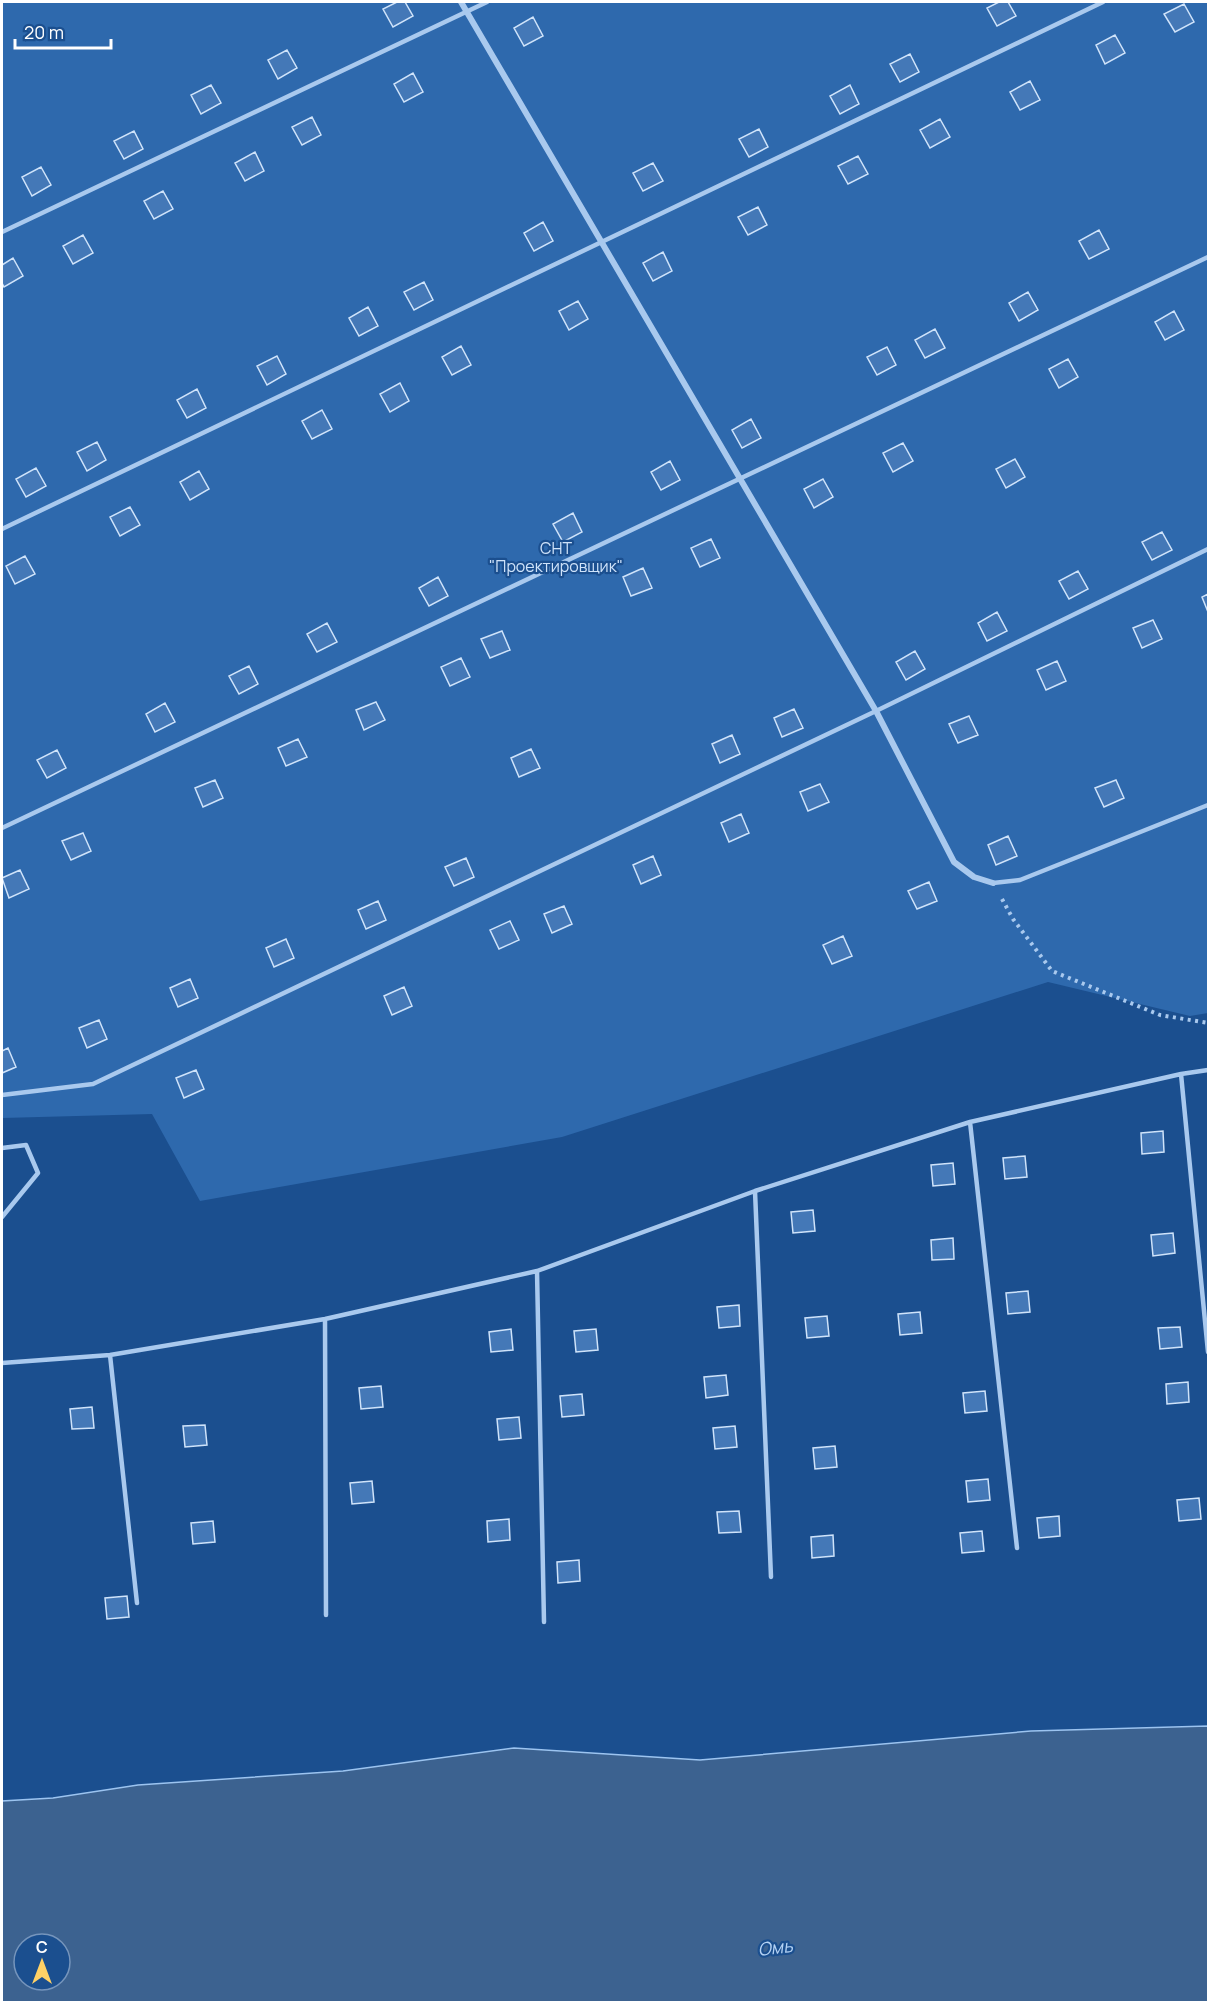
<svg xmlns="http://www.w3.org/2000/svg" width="1210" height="2004" font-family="Manrope,sans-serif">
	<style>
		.green { fill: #2e69ad }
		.water { fill: #3c6290; stroke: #9cc4f0; stroke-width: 1.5; fill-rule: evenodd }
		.building { fill: #4478b7; stroke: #cfe3fa; stroke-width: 1.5 }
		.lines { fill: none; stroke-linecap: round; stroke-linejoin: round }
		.path { stroke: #a9c9ee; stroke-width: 4; stroke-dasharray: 3 4.5; stroke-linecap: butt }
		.service { stroke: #a9c9ee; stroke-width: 4.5 }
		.minor { stroke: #a9c9ee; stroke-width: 6 }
		.labels { text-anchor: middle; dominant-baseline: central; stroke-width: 4.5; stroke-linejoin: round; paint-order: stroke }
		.park-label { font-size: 16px; fill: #cfe3fa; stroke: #1b4f8f }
		.water-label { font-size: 18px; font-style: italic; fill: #b5d3f5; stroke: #1b4f8f }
	</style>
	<rect width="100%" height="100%" fill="#1b4f8f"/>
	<!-- green -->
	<path class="green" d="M2,2H1208V1013L1190,1016L1048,982L562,1137L200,1201L152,1114L2,1118Z"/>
	<!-- water -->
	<path class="water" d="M1208,1726V2002H2V1801L53,1798L138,1785L343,1771L514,1748L700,1760L1031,1731ZM24,1944H60V1980H24Z"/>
	<!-- building -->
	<path class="building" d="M397,2H405L413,16L393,27L383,9Z
		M999,2H1008L1016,16L997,26L987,8Z
		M1184,4L1194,22L1175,32L1164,14Z
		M533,17L543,36L524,46L514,28Z
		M1115,35L1125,53L1105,64L1096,45Z
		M287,50L297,68L278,79L268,60Z
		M910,54L919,72L900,82L890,64Z
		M413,73L423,92L404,102L394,84Z
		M1030,81L1040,100L1020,110L1010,92Z
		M211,85L221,103L201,114L191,95Z
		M850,85L859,104L840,114L830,96Z
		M312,117L321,135L302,145L292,127Z
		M940,119L950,137L930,148L920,130Z
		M759,129L768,147L749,157L739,139Z
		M134,131L143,149L124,159L114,141Z
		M255,152L264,171L245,181L235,163Z
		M858,156L868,174L848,184L838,166Z
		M653,163L663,181L643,191L633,173Z
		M41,167L51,185L32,196L22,177Z
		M163,191L173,209L154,219L144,201Z
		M758,207L767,225L748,235L738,217Z
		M543,222L553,241L534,251L524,233Z
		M1099,230L1109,249L1089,259L1079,241Z
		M83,235L93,253L73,264L63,246Z
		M663,252L672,271L653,281L643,263Z
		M13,258L23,276L4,287L2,283V265Z
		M424,282L433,300L414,310L404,292Z
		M1028,292L1038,310L1019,321L1009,303Z
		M578,301L588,319L569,330L559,311Z
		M368,307L378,326L359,336L349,318Z
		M1174,311L1184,330L1165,340L1155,322Z
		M935,329L945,348L925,358L915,340Z
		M461,346L471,365L452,375L442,357Z
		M887,347L896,365L877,375L867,357Z
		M277,356L286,374L267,385L257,366Z
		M1068,359L1078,377L1059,388L1049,369Z
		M400,383L409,401L390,412L380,394Z
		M197,389L206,408L187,418L177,400Z
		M322,410L332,429L312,439L302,421Z
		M751,419L761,438L742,448L732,430Z
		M97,442L106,460L87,471L77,452Z
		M903,443L913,461L893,472L883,453Z
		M1015,459L1025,477L1006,488L996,469Z
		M670,461L680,480L661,490L651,472Z
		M36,468L46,486L26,497L16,479Z
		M199,471L209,489L190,500L180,482Z
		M823,479L833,497L814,508L804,489Z
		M130,507L140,525L120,536L110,517Z
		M573,513L582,532L563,542L553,524Z
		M1162,532L1172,550L1152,560L1142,542Z
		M711,539L720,558L700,567L691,548Z
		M25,556L35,574L15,584L6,566Z
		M643,568L652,588L631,596L623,577Z
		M1078,571L1088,589L1069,599L1059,581Z
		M438,577L448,596L429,606L419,588Z
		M1208,594V612L1202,597Z
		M997,612L1007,631L987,641L978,623Z
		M1153,620L1162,639L1142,648L1133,628Z
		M327,623L337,642L317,652L307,634Z
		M502,631L510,650L490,658L481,639Z
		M915,651L925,669L906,680L896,662Z
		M461,658L470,677L450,686L441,667Z
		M1057,661L1066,681L1046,690L1037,670Z
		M249,666L258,684L239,694L229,676Z
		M376,702L385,720L364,730L356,710Z
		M165,703L175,722L155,732L146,714Z
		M794,709L803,728L782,737L774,718Z
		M969,716L978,735L958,743L949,724Z
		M732,735L740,754L720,763L712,744Z
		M298,739L307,757L286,766L278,748Z
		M531,749L540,768L519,777L511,758Z
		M57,750L66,768L47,778L37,760Z
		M215,780L223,798L203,807L195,788Z
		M1116,780L1124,798L1104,807L1095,788Z
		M820,784L829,802L808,811L800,792Z
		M741,814L749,833L729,842L721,823Z
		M83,833L91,851L71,860L62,841Z
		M1008,836L1017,856L996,865L988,845Z
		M653,856L661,875L641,884L633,865Z
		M466,858L474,877L454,886L445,867Z
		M20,870L29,889L9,898L2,878Z
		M929,882L937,901L917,909L908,891Z
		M378,901L386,920L366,929L358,910Z
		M564,906L572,924L552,933L544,914Z
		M510,921L519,940L499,949L490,930Z
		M843,936L852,956L832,964L823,945Z
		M286,939L294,958L274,967L266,948Z
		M190,979L198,998L178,1007L170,988Z
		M404,987L412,1006L392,1015L384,996Z
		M99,1020L107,1039L87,1048L79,1028Z
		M8,1048L16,1067L2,1073V1051Z
		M196,1070L204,1089L184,1098L176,1078Z
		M1163,1131L1164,1152L1142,1154L1141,1133Z
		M1025,1156L1027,1177L1005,1179L1003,1158Z
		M953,1163L955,1184L933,1186L931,1165Z
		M813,1210L815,1231L793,1233L791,1212Z
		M1173,1233L1175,1253L1153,1256L1151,1235Z
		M953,1238L954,1259L932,1260L931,1240Z
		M1028,1291L1030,1312L1008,1314L1006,1293Z
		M739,1305L740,1326L719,1328L717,1307Z
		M920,1312L922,1333L900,1335L898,1314Z
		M827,1316L829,1336L807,1338L805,1318Z
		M1180,1327L1182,1347L1160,1349L1158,1328Z
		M511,1329L513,1350L491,1352L489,1332Z
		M596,1329L598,1350L576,1352L574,1331Z
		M726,1375L728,1395L706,1398L704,1377Z
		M1188,1382L1189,1402L1167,1404L1166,1384Z
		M381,1386L383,1407L361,1409L359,1388Z
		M985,1391L987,1411L965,1413L963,1393Z
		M582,1394L584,1415L562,1417L560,1396Z
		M92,1407L94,1428L72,1429L70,1409Z
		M519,1417L521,1438L499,1440L497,1419Z
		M205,1425L207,1445L185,1447L183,1426Z
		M735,1426L737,1447L715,1449L713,1428Z
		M835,1446L837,1467L815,1469L813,1448Z
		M988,1479L990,1500L968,1502L966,1481Z
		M372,1481L374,1502L352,1504L350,1483Z
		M1199,1498L1201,1519L1179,1521L1177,1500Z
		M739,1511L741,1532L719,1533L717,1512Z
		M1059,1516L1060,1536L1039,1538L1037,1518Z
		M509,1519L510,1540L488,1542L487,1521Z
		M213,1521L215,1542L193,1544L191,1523Z
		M982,1531L984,1551L962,1553L960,1533Z
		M833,1535L834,1556L812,1558L811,1537Z
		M579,1560L580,1581L558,1583L557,1562Z
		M127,1596L129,1617L107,1619L105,1598Z"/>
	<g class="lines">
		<!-- path -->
		<path class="path" d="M1002,899L1013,919L1052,971L1160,1015L1208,1023"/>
		<!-- service -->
		<path class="service" d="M2,232L487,2
			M2,529L1103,2
			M2,828L1208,257
			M993,883L1020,880L1208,805
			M1181,1074L1208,1352
			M2,1095L93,1084L876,711L1208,549
			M970,1122L1017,1548
			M2,1148L26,1145L38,1173L2,1217
			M755,1191L771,1577
			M537,1271L544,1622
			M325,1319L326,1615
			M110,1355L137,1603
			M2,1363L110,1355L325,1319L537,1271L755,1191L970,1122L1181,1074L1208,1070"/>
		<!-- minor -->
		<path class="minor" d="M461,2L876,711L954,862L974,877L993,883"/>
	</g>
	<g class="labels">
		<!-- park labels -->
		<g class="park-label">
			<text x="556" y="548">СНТ<tspan x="556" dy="18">"Проектировщик"</tspan></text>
		</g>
		<!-- water labels -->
		<g class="water-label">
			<text transform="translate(775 1947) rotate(-7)">Омь</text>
		</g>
	</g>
	<!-- border -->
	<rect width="1210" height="2004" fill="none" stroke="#ffffff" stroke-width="6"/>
	<!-- north arrow -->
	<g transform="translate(42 1962)"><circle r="28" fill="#1b4f8f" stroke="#7695bc" stroke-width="1.5"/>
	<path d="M0-4.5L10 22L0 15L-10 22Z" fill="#ffd166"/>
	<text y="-9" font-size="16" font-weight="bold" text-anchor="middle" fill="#ffffff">С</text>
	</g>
	<!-- scale -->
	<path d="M15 39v9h96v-9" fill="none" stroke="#ffffff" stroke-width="3"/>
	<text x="24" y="39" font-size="18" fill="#ffffff" stroke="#1b4f8f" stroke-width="4.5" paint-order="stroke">20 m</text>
</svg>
